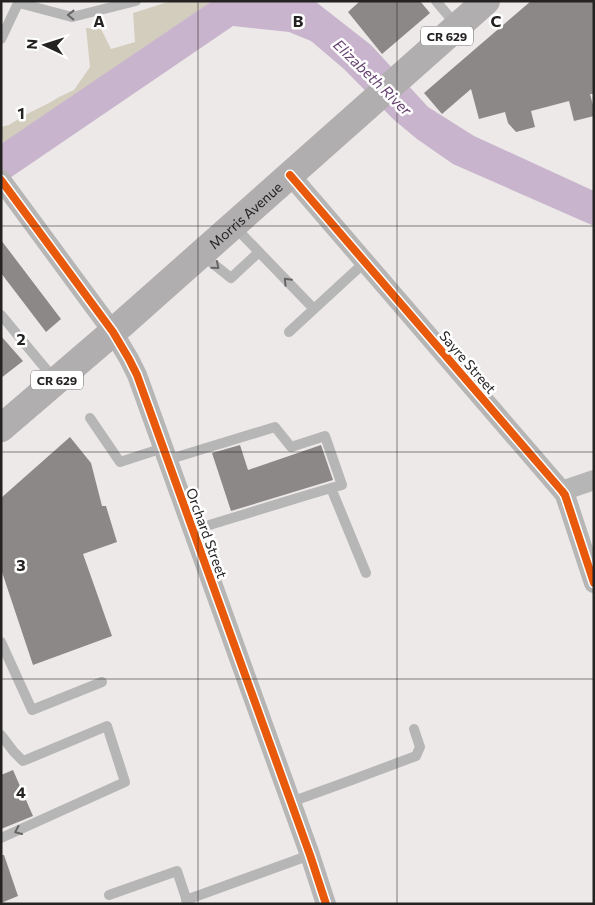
<svg xmlns="http://www.w3.org/2000/svg" width="595" height="905" font-family="Commissioner,sans-serif">
	<style>
		.green { fill: #d3cdbe }
		.water { fill: #c8b4cc }
		.building { fill: #8b8887 }
		.lines { fill: none; stroke-linecap: round; stroke-linejoin: round }
		.service { stroke: #b7b6b6; stroke-width: 10 }
		.minor { stroke: #b7b6b6; stroke-width: 20 }
		.primary { stroke: #b1aeaf; stroke-width: 28 }
		.cycleway-casing { stroke: #fff; stroke-width: 11 }
		.cycleway { stroke: #e8590c; stroke-width: 8 }
		.oneway { stroke: #676565 }
		.grid { fill: none; stroke: #252222; stroke-width: 1; stroke-opacity: 0.55 }
		.labels { text-anchor: middle; dominant-baseline: central; stroke-width: 5; stroke-linejoin: round; paint-order: stroke }
		.shield { fill: #fff; stroke: #666464; stroke-width: 1 }
		.shield-label { font-size: 12px; font-weight: bold; fill: #252222 }
		.street-label { font-size: 14px; fill: #252222; stroke: #fff }
		.water-label { font-size: 15px; font-style: italic; fill: #674372; stroke: #fff }
		.grid-label { font-size: 16px; text-anchor: middle; font-weight: bold; fill: #252222; stroke: #fff; stroke-width: 5; stroke-linejoin: round; paint-order: stroke }
	</style>
	<rect width="100%" height="100%" fill="#ede9e8"/>
	<!-- green -->
	<path class="green" d="M171,1H212L4,143L1,139V127L9,125L25,115L49,103L59,97L74,90L90,67L86,28L101,29L111,49L135,42L133,13Z"/>
	<!-- water -->
	<path class="water" d="M212,1L316,2L371,45L428,107L474,136L594,191V226L453,164L417,139L393,119L344,69L311,41L289,32L233,26L1,184V144Z"/>
	<!-- building -->
	<path class="building" d="M360,1H420L430,13L382,54L348,12Z
		M531,1H594V94H590L594,109V116L574,121L569,101L531,111L535,127L516,132L508,123L505,112L479,119L471,89L442,114L424,93Z
		M1,240L61,319L46,332L1,273Z
		M1,336L23,361L1,378Z
		M70,437L91,463L102,506H106L117,542L83,554L112,636L33,665L1,569V498Z
		M240,445L248,470L321,445L333,480L231,511L212,453Z
		M13,770L33,816L1,829V775Z
		M1,855H4L18,896L1,903Z"/>
	<g class="lines">
		<!-- service -->
		<path class="service" d="M436,1L457,26
			M19,3L72,17L136,1
			M1,39L19,1
			M233,225L314,309
			M201,254L231,278L259,252
			M1,315L55,380
			M289,332L365,262
			M90,418L120,462L163,448
			M167,460L275,427L291,447L325,436L342,485L331,488
			M193,530L304,496L331,488L366,573
			M1,642L32,710L102,682
			M1,735L14,752L23,761L107,726L125,782L1,838
			M291,802L349,781L416,756L420,747L414,729
			M109,895L177,871L188,904
			M186,900L310,855"/>
		<!-- minor -->
		<path class="minor" d="M290,175L562,491L565,495L594,583
			M1,180L113,332L129,359L137,375L310,855L326,904
			M562,491L594,480"/>
		<!-- primary -->
		<path class="primary" id="s1" d="M1,428L113,332L486,1"/>
		<!-- cycleway casing -->
		<g class="cycleway-casing">
			<path id="cycleway" d="M290,175L562,491L565,495L594,583
				M1,180L113,332L129,359L137,375L310,855L326,904"/>
		</g>
		<!-- cycleway -->
		<use href="#cycleway" class="cycleway"/>
	</g>
	<!-- one-way arrows -->
	<defs><path id="oneway-chevron" d="M-2-3.5L2.5 0L-2 3.5" fill="none" stroke-width="1.6" stroke-linecap="round" stroke-linejoin="round" transform="scale(1.25)"/></defs>
	<g class="oneway">
		<use href="#oneway-chevron" transform="translate(71 15) rotate(-179)"/>
		<use href="#oneway-chevron" transform="translate(216 266) rotate(40)"/>
		<use href="#oneway-chevron" transform="translate(287 281) rotate(-134)"/>
		<use href="#oneway-chevron" transform="translate(18 831) rotate(155)"/>
	</g>
	<!-- grid -->
	<path class="grid" d="M198,1V904M397,1V904M1,226H594M1,452H594M1,679H594"/>
	<g class="labels">
		<!-- shield labels -->
		<g class="shield">
			<rect x="421" y="26.5" width="52" height="19" rx="4"/>
			<rect x="31" y="370.5" width="52" height="19" rx="4"/>
		</g>
		<g class="shield-label">
			<text x="447" y="36">CR 629</text>
			<text x="57" y="380">CR 629</text>
		</g>
		<!-- street labels -->
		<g class="street-label">
			<text stroke="none"><textPath href="#s1" startOffset="324">Morris Avenue</textPath></text>
			<text transform="translate(468 362) rotate(49)">Sayre Street</text>
			<text transform="translate(207 533) rotate(70)">Orchard Street</text>
		</g>
		<!-- water labels -->
		<g class="water-label">
			<text transform="translate(373 77) rotate(44)">Elizabeth River</text>
		</g>
	</g>
	<g class="grid-label">
		<text x="99" y="27">A</text>
		<text x="298" y="27">B</text>
		<text x="496" y="27">C</text>
		<text x="21" y="119">1</text>
		<text x="21" y="345">2</text>
		<text x="21" y="571">3</text>
		<text x="21" y="798">4</text>
	</g>
	<!-- border -->
	<rect width="595" height="905" fill="none" stroke="#252222" stroke-width="5"/>
	<!-- north arrow -->
	<g transform="translate(45 45) rotate(274)" stroke="#ffffff" stroke-width="4" paint-order="stroke">
	<path d="M0-4L9 19L0 12L-9 19Z" fill="#252222"/>
	<text y="-8" font-size="14" font-weight="bold" text-anchor="middle" fill="#252222">N</text>
	</g>
</svg>
